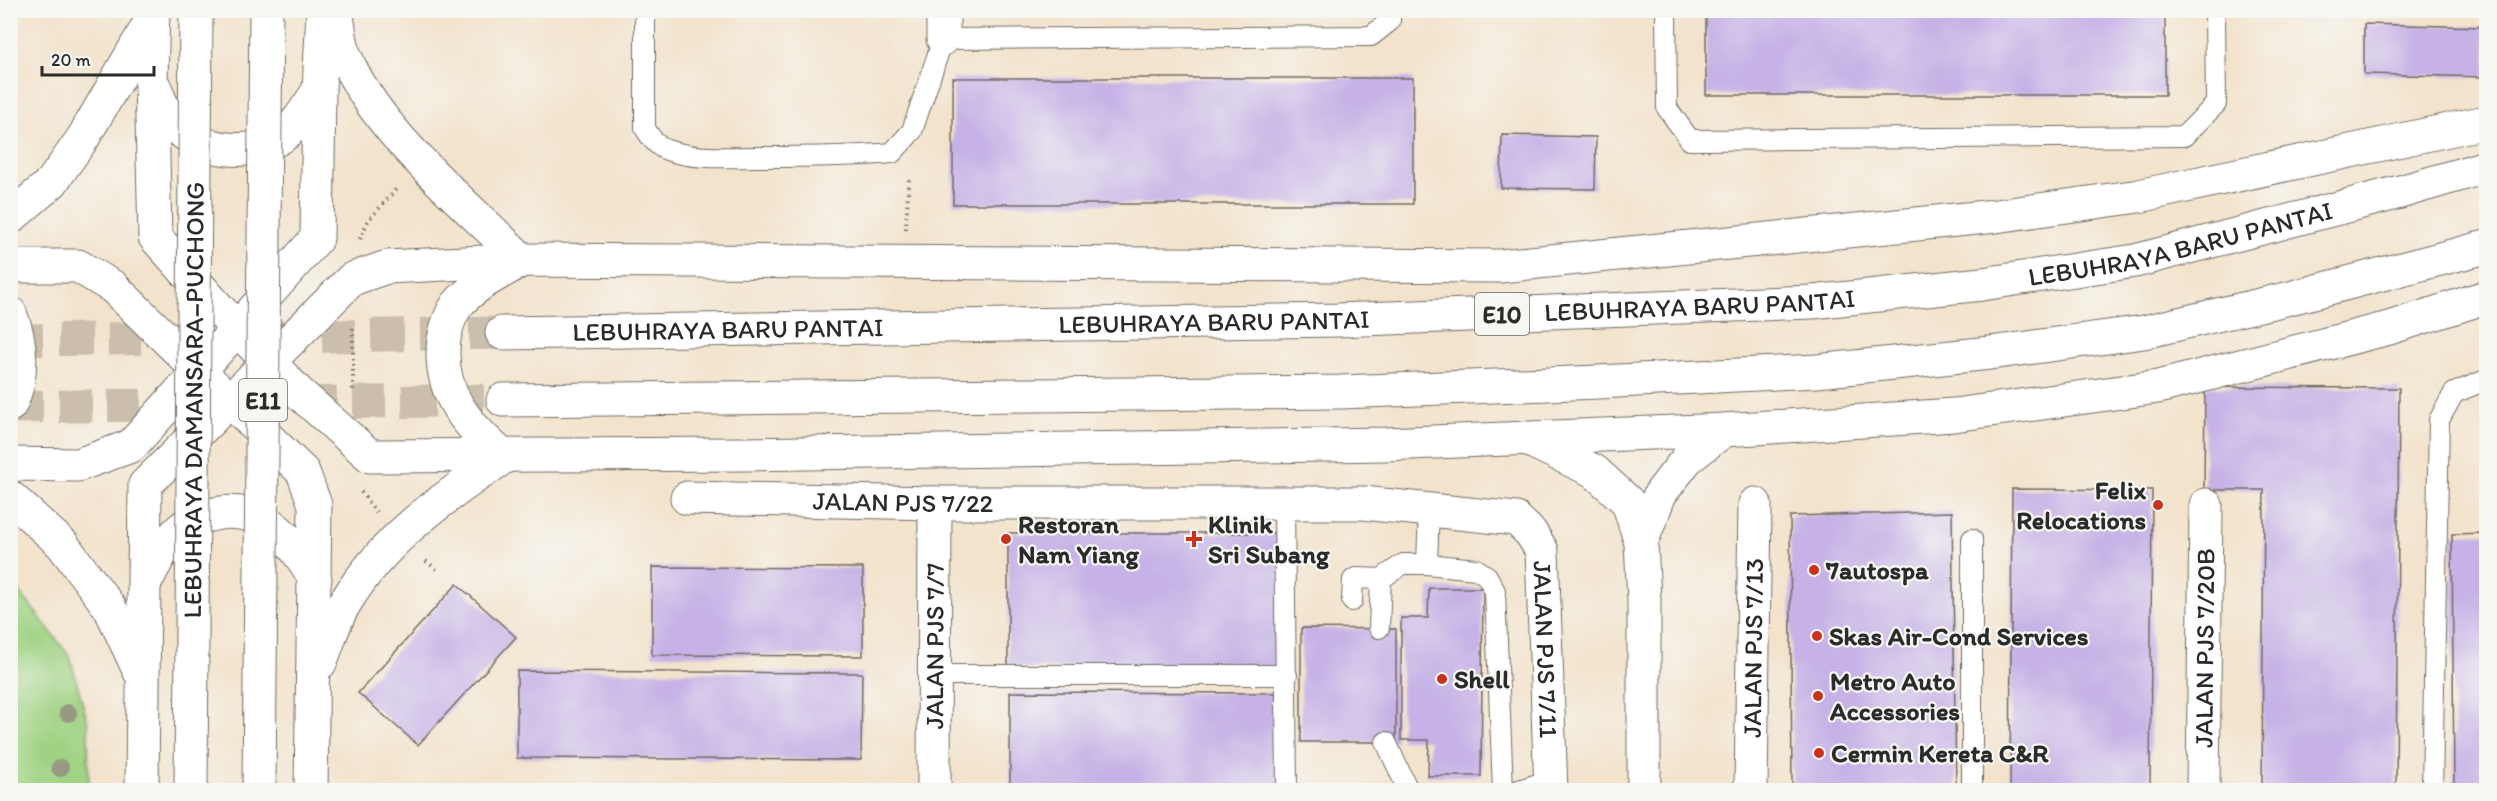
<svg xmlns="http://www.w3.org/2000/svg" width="2497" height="801" font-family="Itim,sans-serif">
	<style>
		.green { fill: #9fd282; stroke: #657e56; stroke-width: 1.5 }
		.building { fill: #c6b2e6 }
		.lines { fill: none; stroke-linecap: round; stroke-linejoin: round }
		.motorway-tunnel { stroke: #cbbeac; stroke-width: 33; stroke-dasharray: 33 16; stroke-linecap: butt }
		.service-casing { stroke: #716b63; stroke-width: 22 }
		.minor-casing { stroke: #716b63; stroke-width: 35 }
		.tertiary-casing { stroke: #716b63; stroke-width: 35 }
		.motorway-casing { stroke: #716b63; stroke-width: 35 }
		.path { stroke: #716b63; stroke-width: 4; stroke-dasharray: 1.5 4.5; stroke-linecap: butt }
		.service { stroke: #fff; stroke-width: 20 }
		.minor { stroke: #fff; stroke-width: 33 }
		.tertiary { stroke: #fff; stroke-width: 33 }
		.motorway { stroke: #fff; stroke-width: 33 }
		.motorway-bridge-casing { stroke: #716b63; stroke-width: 35; stroke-linecap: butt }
		.motorway-bridge { stroke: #fff; stroke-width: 33 }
		.tree { fill: #989982 }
		.poi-dot { fill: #c8321e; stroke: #f6f6f2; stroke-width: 2 }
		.labels { text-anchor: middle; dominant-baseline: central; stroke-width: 4.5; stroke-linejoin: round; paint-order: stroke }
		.shield { fill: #f6f6f2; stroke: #686867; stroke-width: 1.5 }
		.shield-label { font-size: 24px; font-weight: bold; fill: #2b2b2b }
		.street-label { font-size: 26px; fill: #2b2b2b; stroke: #f6f6f2 }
		.poi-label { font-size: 26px; font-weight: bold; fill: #2b2b2b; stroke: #f6f6f2; text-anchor: start }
	</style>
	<rect width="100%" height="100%" fill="#f6f6f2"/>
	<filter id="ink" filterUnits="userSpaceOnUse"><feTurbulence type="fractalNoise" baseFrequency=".0167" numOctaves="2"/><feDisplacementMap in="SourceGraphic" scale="12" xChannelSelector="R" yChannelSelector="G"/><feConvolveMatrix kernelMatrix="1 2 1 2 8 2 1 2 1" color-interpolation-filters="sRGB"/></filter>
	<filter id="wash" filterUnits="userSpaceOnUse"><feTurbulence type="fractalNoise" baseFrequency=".008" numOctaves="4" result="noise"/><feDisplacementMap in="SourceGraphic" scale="24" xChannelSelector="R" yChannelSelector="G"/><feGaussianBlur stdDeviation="1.35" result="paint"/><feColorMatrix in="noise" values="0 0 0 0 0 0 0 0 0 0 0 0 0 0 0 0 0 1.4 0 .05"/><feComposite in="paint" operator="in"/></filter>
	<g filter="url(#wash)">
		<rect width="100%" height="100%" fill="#f3e3cc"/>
		<!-- green -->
		<path class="green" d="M11,583L17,588L70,657L88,724L89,790H11Z"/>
		<g id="blocks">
			<!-- building -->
			<path class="building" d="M1404,10H1469V15H1404Z
				M1706,10H2165V95H1706Z
				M2364,24L2486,27V77L2364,74Z
				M953,78H1413V204H953Z
				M1502,135L1596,137L1595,189L1501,188Z
				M2205,387L2399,388L2396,790H2262L2264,490H2204Z
				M2012,489L2152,490L2150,790H2010Z
				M1952,512L1956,790H1792L1790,516Z
				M1008,533H1280V668H1008Z
				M2486,533V790H2454L2452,534Z
				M652,567L863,568V656L652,655Z
				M457,584L516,637L418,745L358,693Z
				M1429,588H1483L1481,776H1428L1429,740H1401V618H1428Z
				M1301,628L1396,629V742H1301Z
				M517,671L862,673L861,760L517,758Z
				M1010,692L1279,693V790H1010Z"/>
		</g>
	</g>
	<g filter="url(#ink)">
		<use href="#blocks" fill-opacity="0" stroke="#716b63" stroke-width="1.5"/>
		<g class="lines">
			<!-- motorway-tunnel -->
			<path class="motorway-tunnel" d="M273,337L502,333
				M10,340L186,338
				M10,407L503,400"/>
			<!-- service casing -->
			<g class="service-casing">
				<path id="service" d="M645,10V128C650,137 657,147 667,150C696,160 729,157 758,157C803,157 847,157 892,153L912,131L943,39L1371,36L1390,21V10
					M1666,10L1667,108L1690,140L2184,136L2216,104L2215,10
					M1284,503L1287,790
					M1972,539V790
					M1427,564L1429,509
					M1352,601L1353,580L1356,578L1381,579
					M1379,628L1381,579L1403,564H1427L1476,569L1487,576L1495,591L1503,790
					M934,675H1287
					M1386,742L1408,790
					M1519,790L1550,780
					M2432,790L2439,420L2454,393L2486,380"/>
			</g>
			<!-- minor casing -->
			<g class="minor-casing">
				<g id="minor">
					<path d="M943,10V39"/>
					<path id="s1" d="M687,498L935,503H1363L1516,519L1531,533L1542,551L1551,790"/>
					<path id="s2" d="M934,790L935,503"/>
					<path id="s3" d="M1751,790L1755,504"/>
					<path id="s4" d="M2203,790L2206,505"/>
				</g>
			</g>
			<!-- tertiary casing -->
			<g class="tertiary-casing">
				<path id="tertiary" d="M1525,438L1594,471L1628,502L1641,543L1644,600V790
					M1641,543L1660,494L1687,459L1724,430"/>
			</g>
			<!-- motorway casing -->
			<g class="motorway-casing">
				<g id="motorway">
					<path d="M153,10L151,79L155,237L237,329L298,392L370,456L746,454L1385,444L1724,430L1954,415L2158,387L2389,328L2486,297"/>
					<path d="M336,10C339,25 340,42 345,56C377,133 464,202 522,260"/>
					<path d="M154,86C160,99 165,117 176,127C202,151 251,158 281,137C297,126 307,107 319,90"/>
					<path d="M10,218L52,182L83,138L151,21"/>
					<path d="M10,266H78L113,287L303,472L315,505L311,790"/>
					<path d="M10,313C22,342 24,377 10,405"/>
					<path id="s5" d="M502,333L1337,320L1812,302L1982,284L2135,261L2400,192L2486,167"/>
					<path d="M503,400L1340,392L1598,382L1817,371L1990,353L2144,332L2294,297L2486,247"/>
					<path d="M504,457C467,425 437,392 444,339C446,328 450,315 457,305C473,286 496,275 517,263"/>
					<path d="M10,464L78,465L131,446L237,329L317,238L319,90L323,10"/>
					<path d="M10,497L62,544L110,608L139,670"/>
					<path d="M146,581C156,562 165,542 182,528C192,519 207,515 220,513C267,507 294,542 315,579"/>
					<path d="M320,663C328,644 334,621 345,603C383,539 443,498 504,457"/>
					<path d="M142,790L145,485L352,279L387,267L522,260L1500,266L1996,216L2139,196L2486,122"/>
				</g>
			</g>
			<!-- path -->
			<path class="path" d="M906,229L909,176
				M360,239L368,221L398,187
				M353,328V393
				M361,492L376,512
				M426,561L440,572"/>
			<!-- service -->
			<use href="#service" class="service"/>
			<!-- minor -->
			<use href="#minor" class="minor"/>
			<!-- tertiary -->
			<use href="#tertiary" class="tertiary"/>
			<!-- motorway -->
			<use href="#motorway" class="motorway"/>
			<!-- motorway-bridge casing -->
			<g class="motorway-bridge-casing">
				<g id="motorway-bridge">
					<path id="s6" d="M191,790L196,10"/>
					<path d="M259,790L266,10"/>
				</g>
			</g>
			<!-- motorway-bridge -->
			<use href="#motorway-bridge" class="motorway-bridge"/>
		</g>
		<!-- trees -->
		<g class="tree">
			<circle cx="68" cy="713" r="9"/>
			<circle cx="60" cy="768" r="9"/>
		</g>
	</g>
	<!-- markers -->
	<g class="poi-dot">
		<circle cx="2158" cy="505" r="6"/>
		<circle cx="1006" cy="539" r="6"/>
		<path d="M1191 530h6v6h6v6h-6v6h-6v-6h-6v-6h6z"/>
		<circle cx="1814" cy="570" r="6"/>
		<circle cx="1817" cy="636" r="6"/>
		<circle cx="1442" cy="679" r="6"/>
		<circle cx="1818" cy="696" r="6"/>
		<circle cx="1819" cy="753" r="6"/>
	</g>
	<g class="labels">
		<!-- shield labels -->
		<g class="shield">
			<rect x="1475" y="293" width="54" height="42" rx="4.5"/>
			<rect x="239" y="379" width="48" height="42" rx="4.5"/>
		</g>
		<g class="shield-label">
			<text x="1502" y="314">E10</text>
			<text x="263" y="400">E11</text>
		</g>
		<!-- street labels -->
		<g class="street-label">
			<text stroke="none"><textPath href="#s5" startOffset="1684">LEBUHRAYA BARU PANTAI</textPath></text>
			<text stroke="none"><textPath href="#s5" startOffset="1198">LEBUHRAYA BARU PANTAI</textPath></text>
			<text stroke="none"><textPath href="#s5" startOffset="712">LEBUHRAYA BARU PANTAI</textPath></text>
			<text stroke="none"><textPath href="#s5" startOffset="226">LEBUHRAYA BARU PANTAI</textPath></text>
			<text stroke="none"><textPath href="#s6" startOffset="390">LEBUHRAYA DAMANSARA–PUCHONG</textPath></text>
			<text stroke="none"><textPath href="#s1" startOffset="216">JALAN PJS 7/22</textPath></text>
			<text stroke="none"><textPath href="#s2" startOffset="144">JALAN PJS 7/7</textPath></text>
			<text stroke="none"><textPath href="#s3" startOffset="142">JALAN PJS 7/13</textPath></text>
			<text stroke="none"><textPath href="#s4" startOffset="142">JALAN PJS 7/20B</textPath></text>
			<text stroke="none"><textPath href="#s1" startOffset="970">JALAN PJS 7/11</textPath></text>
		</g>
		<!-- poi labels -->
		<g class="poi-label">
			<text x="2146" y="490" text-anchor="end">Felix<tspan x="2146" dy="30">Relocations</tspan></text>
			<text x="1018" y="524">Restoran<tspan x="1018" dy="30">Nam Yiang</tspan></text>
			<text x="1208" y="524">Klinik<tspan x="1208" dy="30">Sri Subang</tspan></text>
			<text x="1826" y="570">7autospa</text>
			<text x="1829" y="636">Skas Air-Cond Services</text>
			<text x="1454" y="679">Shell</text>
			<text x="1830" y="681">Metro Auto<tspan x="1830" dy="30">Accessories</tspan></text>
			<text x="1831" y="753">Cermin Kereta C&amp;R</text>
		</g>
	</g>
	<!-- margin -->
	<rect width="2497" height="801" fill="none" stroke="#f6f6f2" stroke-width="36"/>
	<!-- scale -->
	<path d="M42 66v9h112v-9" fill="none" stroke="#2b2b2b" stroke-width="3"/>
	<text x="51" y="66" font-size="18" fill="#2b2b2b" stroke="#f6f6f2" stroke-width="4.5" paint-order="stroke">20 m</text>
</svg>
